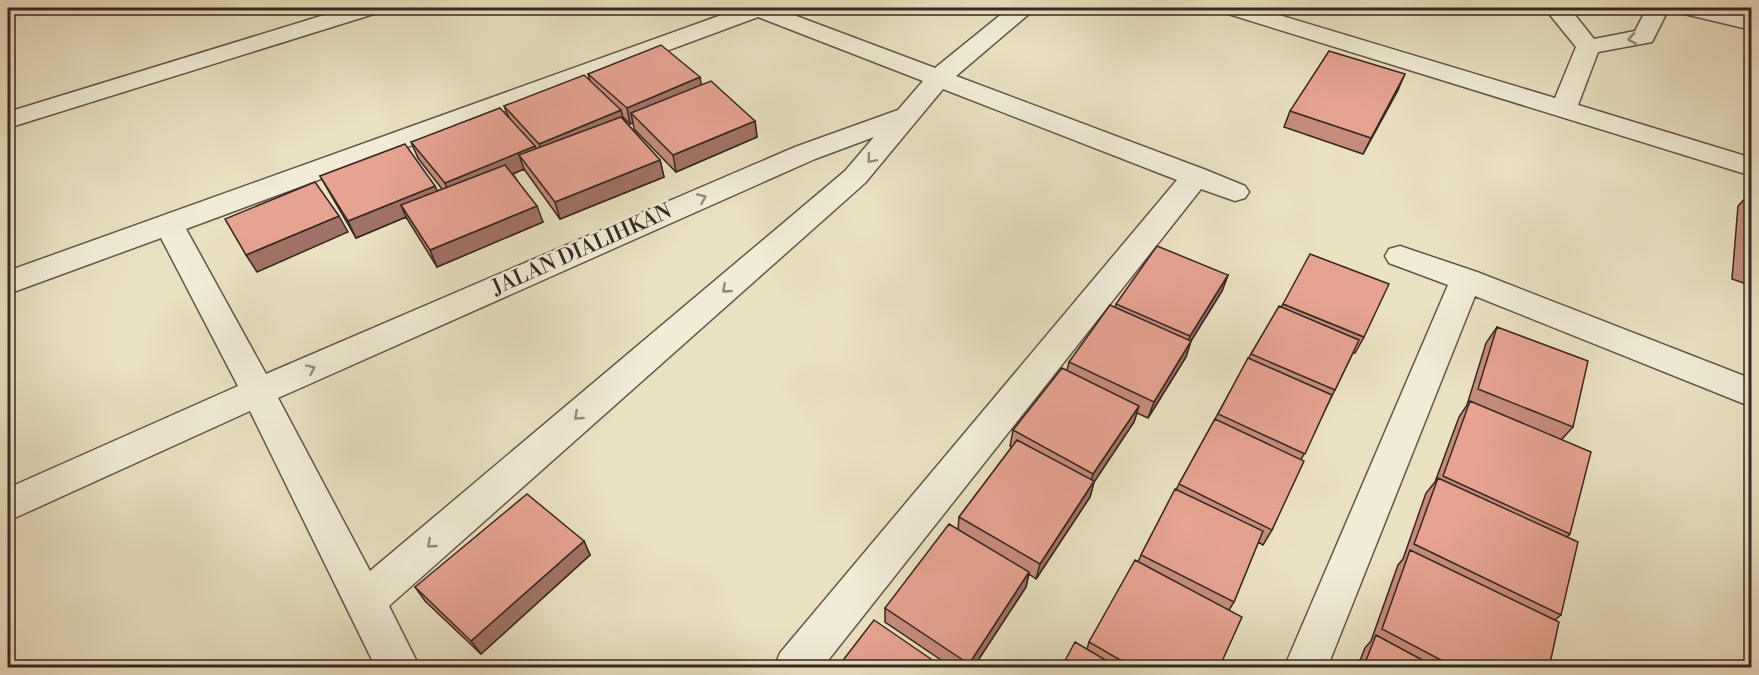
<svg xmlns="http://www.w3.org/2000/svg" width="1759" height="675" font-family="'Libre Bodoni',serif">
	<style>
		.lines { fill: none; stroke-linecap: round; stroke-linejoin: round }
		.minor-casing { stroke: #645649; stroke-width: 3 }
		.minor { fill: #f1ecd6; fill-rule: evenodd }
		.wall { fill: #c58c7c; stroke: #372721; stroke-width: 1.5 }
		.shaded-wall { fill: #a07265; stroke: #372721; stroke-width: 1.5 }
		.building { fill: #e5a390; stroke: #372721; stroke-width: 1.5 }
		.oneway { stroke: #948a7c }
		.labels { text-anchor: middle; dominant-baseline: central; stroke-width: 4.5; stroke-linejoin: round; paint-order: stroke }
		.street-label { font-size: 21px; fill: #372721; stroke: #f1ecd6 }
	</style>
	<rect width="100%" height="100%" fill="#eae1c0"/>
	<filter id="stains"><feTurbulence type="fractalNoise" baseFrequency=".00333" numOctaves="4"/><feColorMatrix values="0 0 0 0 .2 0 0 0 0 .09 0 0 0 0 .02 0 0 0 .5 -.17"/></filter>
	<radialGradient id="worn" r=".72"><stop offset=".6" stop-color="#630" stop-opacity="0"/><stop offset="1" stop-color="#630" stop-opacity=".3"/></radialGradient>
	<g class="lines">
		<!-- minor casing -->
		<g class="minor-casing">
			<path id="minor" d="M347,8H380L377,13L8,128V112Z
				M741,8H775L935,68L1009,8H1033L1030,13L956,76L1206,170L1245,186L1249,192L1245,198L1235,201L1201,189L822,668H774L780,653L1177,180L943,89L865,183L389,606L420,668H376L250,411L8,521V488L238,386L161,238L8,294V271ZM758,17L923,81L898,110L795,147L266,374L186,229ZM874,137L845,171L370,571L278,398L815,159Z
				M1222,8H1256L1555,98L1576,47L1550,15L1552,8H1574V14L1594,39L1635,31L1647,8H1669L1652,42L1598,52L1578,105L1752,158V176L1225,13Z
				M1677,8H1716L1752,16V30L1680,13Z
				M1400,246L1477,272L1752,379V407L1475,296L1327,668H1284L1448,285L1389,263L1385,256L1389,249Z"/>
		</g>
		<!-- minor -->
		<use href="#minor" class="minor"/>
	</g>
	<!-- wall -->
	<path class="wall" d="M588,74L702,85L755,121L757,137L676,172L634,129L633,123L630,124L623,117V119L660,160L664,177L560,219L524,169L513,174L543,222L437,267L406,217L356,238L320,176L435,186L437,191L442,189L418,158L411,142L508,116L504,106L590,81Z
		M1398,90L1363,154L1284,127L1290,111Z
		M1752,191V286L1732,279L1738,206Z
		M1228,275L1222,291L1191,341L1186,357L1148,418L1137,413L1134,422L1094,482L1090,497L1036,579L1029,574L1026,587L973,668H953L885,622V608L958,529L959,517L1012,447L1010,446L1013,430L1067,370L1069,362L1115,308L1116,304Z
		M1283,304L1364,337L1355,353H1353L1328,404L1301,460L1272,530L1263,545L1258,542L1234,602L1229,610L1219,668H1061L1087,649L1089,642L1138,562L1141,555L1179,484L1251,354Z
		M1497,327L1573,427L1562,439L1570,534L1567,537L1561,615L1555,620L1549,668H1357L1365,648L1371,641L1398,565L1403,559L1426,493L1435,482L1459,417L1467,405L1486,343Z
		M584,541L590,555L481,654L425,601L415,587Z"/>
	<!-- shaded-wall -->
	<path class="shaded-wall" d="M127,8H147L130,12Z
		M1405,74L1398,90L1363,154L1371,138Z
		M700,77L703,94L631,113L633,123L630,124L627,108Z
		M621,110L625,126L544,160L539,144Z
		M755,121L757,137L676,172L673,155Z
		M535,146L541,162L519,155L524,169L451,200L445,183Z
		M660,160L664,177L560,219L555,202Z
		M435,186L442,202L401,205L406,217L356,238L348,221Z
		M537,206L543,222L437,267L430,250Z
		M339,216L348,232L257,272L246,255Z
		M1228,275L1222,291L1184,352L1190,336Z
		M1191,341L1186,357L1148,418L1154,402Z
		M1139,406L1134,422L1094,482L1090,497L1036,579L1040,564L1089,489L1093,474Z
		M584,541L590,555L481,654L471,641Z
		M1029,572L1026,587L973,668H969V664Z"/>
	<!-- building -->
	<path class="building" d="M661,45L700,77L627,108L588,74Z
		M1329,51L1405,74L1371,138L1290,111Z
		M584,75L621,110L539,144L504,106Z
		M711,81L755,121L673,155L631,113Z
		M500,108L535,146L445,183L411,142Z
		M621,117L660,160L555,202L519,155Z
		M405,144L435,186L348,221L320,176Z
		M505,165L537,206L430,250L401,205Z
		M315,182L339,216L246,255L225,219Z
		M1752,202V265L1747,263Z
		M1157,246L1228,275L1190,336L1116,304Z
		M1310,254L1389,284L1364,337L1283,304Z
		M1110,305L1191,341L1154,402L1069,362Z
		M1279,306L1359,340L1335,390L1251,354Z
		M1497,327L1588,361L1573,427L1478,389Z
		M1248,358L1332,395L1305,454L1218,414Z
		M1062,368L1139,406L1093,474L1013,430Z
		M1470,401L1591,452L1570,534L1443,476Z
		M1215,419L1304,461L1272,530L1179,484Z
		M1017,440L1094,481L1040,564L959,517Z
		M1438,478L1578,542L1561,615L1414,544Z
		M1175,489L1263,531L1234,602L1141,555Z
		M527,494L584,541L471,641L415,587Z
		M949,524L1029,572L969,664L885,608Z
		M1410,550L1559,622L1549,668H1456L1382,629Z
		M1135,560L1242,617L1219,668H1134L1089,642Z
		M874,620L944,668H837Z
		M1376,635L1437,668H1363Z
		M1075,642L1119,668H1061Z"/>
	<!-- one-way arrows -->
	<defs><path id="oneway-chevron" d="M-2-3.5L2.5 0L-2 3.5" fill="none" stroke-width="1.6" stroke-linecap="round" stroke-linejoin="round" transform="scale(1.5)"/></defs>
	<g class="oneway">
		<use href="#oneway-chevron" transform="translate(1632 39) rotate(170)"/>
		<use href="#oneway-chevron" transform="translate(871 159) rotate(131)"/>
		<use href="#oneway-chevron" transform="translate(702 198) rotate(-24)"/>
		<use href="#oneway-chevron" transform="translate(726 289) rotate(139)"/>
		<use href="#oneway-chevron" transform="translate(311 369) rotate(-24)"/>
		<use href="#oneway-chevron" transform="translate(578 416) rotate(139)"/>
		<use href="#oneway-chevron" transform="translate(431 544) rotate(139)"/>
	</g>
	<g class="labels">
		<!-- street labels -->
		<g class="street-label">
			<text transform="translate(582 250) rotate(-24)">JALAN DIALIHKAN</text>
		</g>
	</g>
	<!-- margin -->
	<rect width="1759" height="675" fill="none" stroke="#eae1c0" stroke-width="30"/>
	<rect x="9" y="9" width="1741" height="657" fill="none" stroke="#372721" stroke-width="3"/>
	<rect x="15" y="15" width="1729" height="645" fill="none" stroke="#372721" stroke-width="1.5"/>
	<rect width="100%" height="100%" filter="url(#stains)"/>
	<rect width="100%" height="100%" fill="url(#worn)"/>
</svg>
